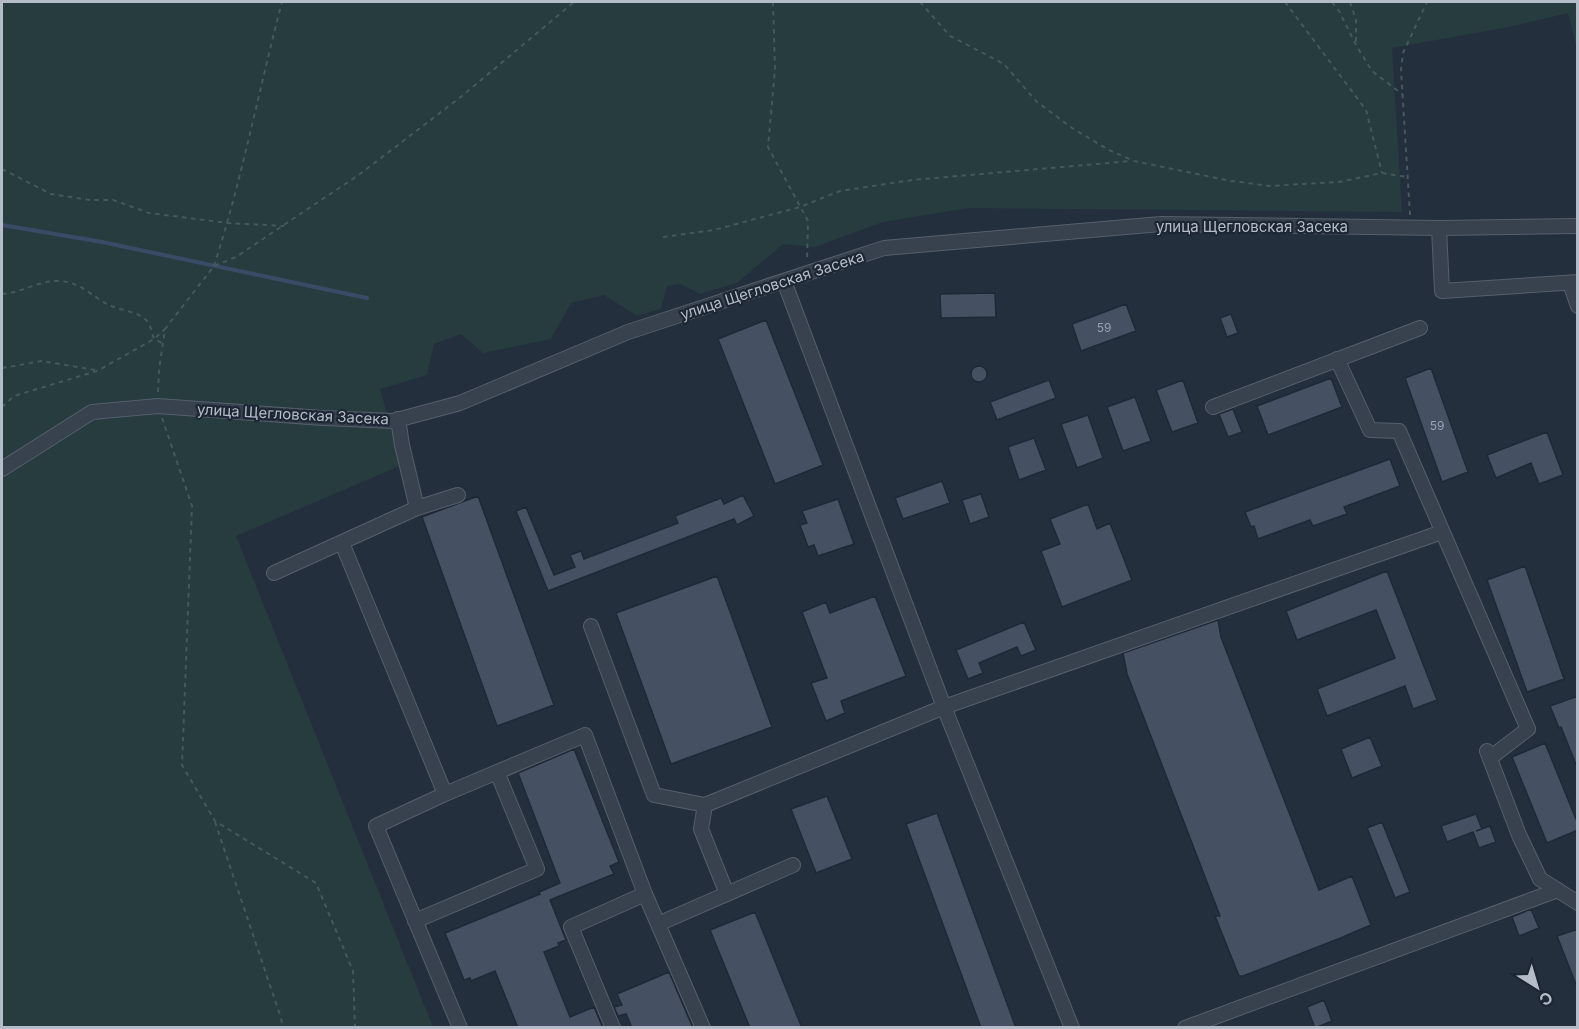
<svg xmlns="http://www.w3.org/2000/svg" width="1579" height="1029" font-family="Inter,sans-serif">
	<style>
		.green { fill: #263c3f }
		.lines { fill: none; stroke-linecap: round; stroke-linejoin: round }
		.stream { stroke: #394c67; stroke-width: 4 }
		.building { fill: #455162; stroke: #1f2835; stroke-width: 1.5 }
		.minor-casing { stroke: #565f6c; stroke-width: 16 }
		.path { stroke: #44595c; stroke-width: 2; stroke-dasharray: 4.5 4.5; stroke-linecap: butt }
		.minor { stroke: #38414e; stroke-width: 14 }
		.labels { text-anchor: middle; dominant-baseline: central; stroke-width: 4.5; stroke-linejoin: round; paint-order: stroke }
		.number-label { font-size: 12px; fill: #98a1af }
		.street-label { font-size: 15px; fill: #b4bcc9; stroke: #1d2633 }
	</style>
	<rect width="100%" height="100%" fill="#242f3e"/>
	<!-- green -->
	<path class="green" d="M2,2H1577V49L1568,13L1509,27L1392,48L1402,212L969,208L883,222L815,247L783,244L737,283L700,294L681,284L667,286L661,309L637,316L604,295L571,303L551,339L483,353L461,334L434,344L427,375L380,389L402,465L236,536L433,1027L2,1028Z"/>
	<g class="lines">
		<!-- stream -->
		<path class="stream" d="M2,225L102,242L367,298"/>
	</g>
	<!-- building -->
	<path class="building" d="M995,293L996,317L941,318L940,294Z
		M1126,304L1136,331L1081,351L1072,324Z
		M1231,314L1238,333L1227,337L1220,318Z
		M766,320L823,465L775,484L718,339Z
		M971 374a8 8 0 1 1 16 0a8 8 0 1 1-16 0Z
		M1431,368L1468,472L1442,482L1405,378Z
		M1331,378L1342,407L1268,435L1257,406Z
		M1049,380L1056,398L997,420L990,402Z
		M1183,380L1198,423L1172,432L1156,390Z
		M1135,397L1151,441L1123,451L1107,407Z
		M1233,409L1242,432L1228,437L1219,414Z
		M1088,415L1103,458L1077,468L1061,424Z
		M1547,432L1563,475L1539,484L1531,463L1496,478L1487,455Z
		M1034,438L1046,470L1019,480L1008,447Z
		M1390,459L1400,486L1344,507L1347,514L1313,526L1310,520L1258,539L1254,526L1251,527L1245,512Z
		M942,481L950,503L903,519L895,498Z
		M981,494L989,517L970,524L962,500Z
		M743,495L754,516L737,525L734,519L548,591L516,511L526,507L554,575L575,567L570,555L581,551L584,559L678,523L675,516L721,498L724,504Z
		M478,496L554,705L497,726L422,517Z
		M838,499L854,544L818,556L814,545L808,547L800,525L807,523L802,511Z
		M1088,504L1097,529L1110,523L1132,580L1062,607L1041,551L1060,544L1050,519Z
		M1525,566L1564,679L1527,692L1487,580Z
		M1387,571L1437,700L1413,709L1405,686L1327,716L1317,689L1395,658L1376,610L1297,640L1286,611Z
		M717,576L772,727L671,764L616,613Z
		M875,596L906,676L841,701L845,713L826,721L811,683L827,678L802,612L826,602L830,613Z
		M1218,620L1221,637L1319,890L1352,876L1371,925L1338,939L1243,976H1239L1215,916H1220L1127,674L1123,653Z
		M1024,622L1036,650L1021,656L1017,647L979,663L983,673L968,679L956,650Z
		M1578,696V767H1577L1561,727L1559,728L1550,706Z
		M1370,737L1382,766L1352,778L1341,749Z
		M1545,743L1578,824V830L1547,843L1512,757Z
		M574,749L619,862L610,866L614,874L550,900L566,940L558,943L559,946L544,952L570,1017L594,1007L603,1028H518L495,971L471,981L470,978L464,980L445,933L540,894L539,892L560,883L518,773Z
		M827,796L852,859L816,873L791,809Z
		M937,813L1016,1028H981L906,824Z
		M1476,814L1482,829L1476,831L1490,826L1496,842L1479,848L1473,832L1447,842L1441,826Z
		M1382,822L1410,892L1395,898L1367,828Z
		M1531,909L1539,928L1519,936L1512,917Z
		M755,912L802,1028H750L710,930Z
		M1578,929V987H1577L1557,936Z
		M669,972L693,1028H632L626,1014L618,1016L614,1007L622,1005L617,994Z
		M1324,1000L1332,1021L1315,1028L1307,1007Z"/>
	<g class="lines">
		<!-- minor casing -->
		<g class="minor-casing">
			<path id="minor" d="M1439,228L1442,291L1578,282
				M784,281L944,707L1072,1028
				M1570,283L1578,306
				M1337,359L1370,430L1399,431L1528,729L1490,758
				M1213,407L1420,328
				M398,419L402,445L417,508
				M2,469L92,412L158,406L323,418L393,421L460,403L628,332L884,248L1161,224L1439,228L1578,226
				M342,543L445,794L376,826L460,1028
				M274,573L417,508L458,495
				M591,626L654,795L705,805L944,707L1442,532
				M1487,751L1519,835L1540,879L1578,903
				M445,794L585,735L645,894L703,1028
				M705,805L701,829L727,894
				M415,921L537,869L497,772
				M658,924L793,865
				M613,1028L571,927L645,894
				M1185,1028L1558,890"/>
		</g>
		<!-- path -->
		<path class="path" d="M773,2L775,69L768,147L808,221L807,259
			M920,2L950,36L1004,64L1036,101L1072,128L1109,150L1134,161L1226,180L1269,186L1339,182L1382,173L1407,177
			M1285,2L1366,110L1382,173
			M1332,2L1339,11L1356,45L1372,71L1402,94
			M1350,2L1356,20V43
			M2,169L51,194L90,200H113L149,213L228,223L284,226
			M1410,215L1401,70L1403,53L1427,2
			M663,237L714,230L800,207L840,191L912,180L1131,161
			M214,266C242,179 259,89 282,2
			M2,294C22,293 39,280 60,281C85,283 94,300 114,307C124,311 140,312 148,322C151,326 152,334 154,339L162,343
			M2,368L42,361L95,370
			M158,392L159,370L165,329L214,266L236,257L360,174L462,96L574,2
			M2,407L14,396L97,371L154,339L165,329
			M162,418L192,506L182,765L215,821L316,883L353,971L355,1028
			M215,822L281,1018L283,1028"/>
		<!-- minor -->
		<use href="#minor" class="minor"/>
	</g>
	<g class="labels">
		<!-- number labels -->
		<g class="number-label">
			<text x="1104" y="327">59</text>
			<text x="1437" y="425">59</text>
		</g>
		<!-- street labels -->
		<g class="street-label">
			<text x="1252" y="226">улица Щегловская Засека</text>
			<text transform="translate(772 285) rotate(-18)">улица Щегловская Засека</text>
			<text transform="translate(293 414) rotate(3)">улица Щегловская Засека</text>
		</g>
	</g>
	<!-- border -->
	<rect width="1579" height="1029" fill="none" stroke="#b4bcc9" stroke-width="6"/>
	<!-- north arrow -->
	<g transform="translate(1537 987) rotate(143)" stroke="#1d2633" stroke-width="4.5" paint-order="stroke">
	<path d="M0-4.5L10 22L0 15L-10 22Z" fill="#b4bcc9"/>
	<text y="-9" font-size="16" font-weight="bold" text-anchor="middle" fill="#b4bcc9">С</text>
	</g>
</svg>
